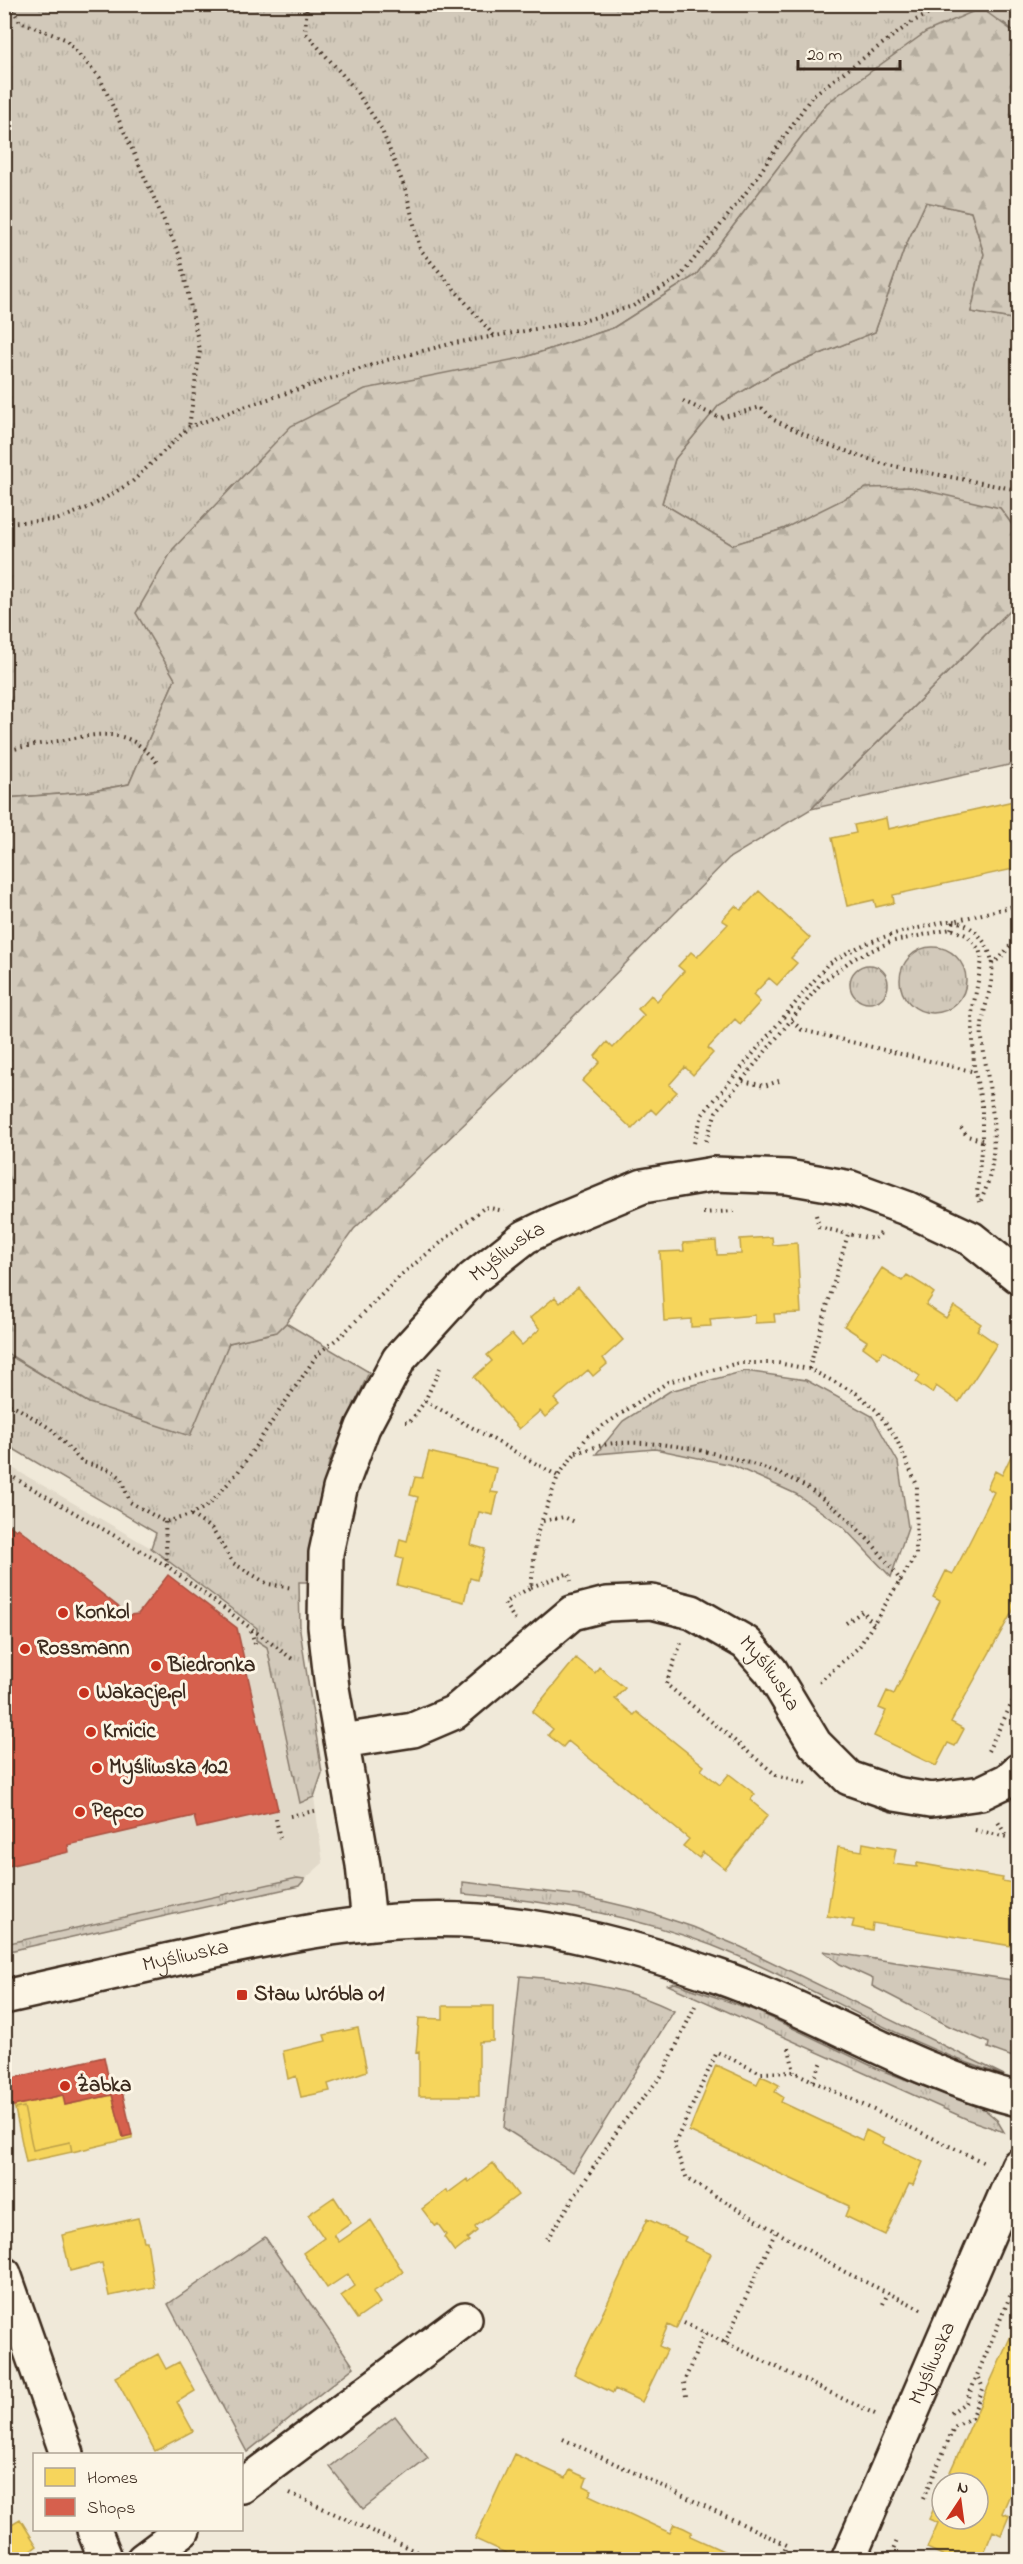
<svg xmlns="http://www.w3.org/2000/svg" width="1023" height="2564" font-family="'Indie Flower',sans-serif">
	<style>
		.built { fill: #e1d9c9 }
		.grass { fill: url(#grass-tufts); stroke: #867a6c; stroke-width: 1.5 }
		.forest { fill: url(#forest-firs); stroke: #867a6c; stroke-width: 1.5 }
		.garden { fill: #d2c9ba; stroke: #867a6c; stroke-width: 1.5 }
		.homes { fill: #f6d55c; stroke: #bea249; stroke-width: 1.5 }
		.shops { fill: #d6604d; stroke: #a8503f; stroke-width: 1.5 }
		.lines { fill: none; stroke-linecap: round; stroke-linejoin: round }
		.street-casing { stroke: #3b2a1e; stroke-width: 38 }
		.secondary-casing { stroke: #3b2a1e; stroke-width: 38 }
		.path { stroke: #3b2a1e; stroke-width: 4; stroke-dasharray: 1.5 4.5; stroke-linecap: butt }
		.street { stroke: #fcf5e5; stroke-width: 33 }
		.secondary { stroke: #fcf5e5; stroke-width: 33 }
		.poi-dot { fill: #c8321e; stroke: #fcf5e5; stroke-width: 2 }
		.labels { text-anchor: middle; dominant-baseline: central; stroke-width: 6; stroke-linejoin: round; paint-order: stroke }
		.street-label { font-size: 21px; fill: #3b2a1e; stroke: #fcf5e5 }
		.poi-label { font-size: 21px; font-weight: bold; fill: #3b2a1e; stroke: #fcf5e5; text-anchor: start }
	</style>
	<defs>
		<pattern id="grass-tufts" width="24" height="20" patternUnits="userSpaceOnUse" patternTransform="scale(1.5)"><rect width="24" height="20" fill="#d2c9ba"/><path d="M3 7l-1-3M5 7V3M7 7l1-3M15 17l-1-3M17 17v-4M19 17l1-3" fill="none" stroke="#b5ad9f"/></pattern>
		<pattern id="forest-firs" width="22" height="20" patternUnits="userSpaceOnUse" patternTransform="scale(1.5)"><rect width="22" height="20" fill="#d2c9ba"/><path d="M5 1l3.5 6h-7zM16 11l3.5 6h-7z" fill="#b5ad9f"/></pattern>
	</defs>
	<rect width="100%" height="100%" fill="#f0e9d9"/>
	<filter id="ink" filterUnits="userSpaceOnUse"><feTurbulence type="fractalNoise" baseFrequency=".0167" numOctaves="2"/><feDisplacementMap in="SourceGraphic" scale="12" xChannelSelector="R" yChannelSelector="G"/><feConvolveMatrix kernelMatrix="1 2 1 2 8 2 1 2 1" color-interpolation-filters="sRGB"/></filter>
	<g filter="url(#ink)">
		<!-- built -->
		<path class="built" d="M4,1463L151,1548L257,1628L256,1640L267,1647L306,1802L314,1797L323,1863L305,1879L5,1947Z"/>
		<!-- grass -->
		<path class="grass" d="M5,5H1018V35L1004,23L827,103L696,275L613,328L526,357L175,679L129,784L88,792L5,798Z
			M926,202L971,212L984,254L971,312L1018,320V533L1000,508L783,529L732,545L662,503L675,459L719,405L775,372L875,332L904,249Z
			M1018,602V763L811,809Z
			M900 980a33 33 0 1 1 66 0a33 33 0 1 1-66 0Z
			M850 984a19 19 0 1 1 38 0a19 19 0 1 1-38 0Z
			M286,1323L369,1372L329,1462L308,1582H299L300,1630L322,1773L314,1797L300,1803L267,1647L256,1640L257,1628L151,1548L156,1533L5,1444L4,1352L89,1403L229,1343L276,1332Z
			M745,1371L806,1380L872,1416L898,1462L908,1527L891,1577L843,1527L796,1494L732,1465L655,1449L596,1454L623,1421L670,1391Z
			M297,1878L305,1879L299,1886L5,1952V1944Z
			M463,1882L582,1896L645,1911L693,1927L741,1947L1004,2075C910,2047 828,1995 738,1956C651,1918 557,1901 463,1894Z
			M823,1951L1018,1981V2059L988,2048L989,2043L951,2027L872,1986L873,1979L840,1964Z
			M520,1976C572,1980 628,1987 674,2011L573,2172L504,2128Z
			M675,1983L759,2012L878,2069L984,2109L997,2120L1004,2132L969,2120L668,1985Z
			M265,2237L354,2367L247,2452L168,2304Z"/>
		<!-- forest -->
		<path class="forest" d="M981,8L1018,35V320L971,312L984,254L971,212L926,202L904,249L875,332L775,372L719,405L675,459L662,503L732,545L783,529L866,488L910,487L1000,508L1018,533V602L811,809L729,858L521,1070L354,1229L286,1323L277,1332L229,1343L190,1436L89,1403L5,1352V798L88,792L129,784L175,679L136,613L173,549L291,426L365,389L526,357L613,328L696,275L827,103L926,32Z"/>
		<!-- garden -->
		<path class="garden" d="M395,2416L428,2458L363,2509L330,2467Z"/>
		<!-- homes -->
		<path class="homes" d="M1018,800V868L893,895L894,903L876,907L874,900L847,906L832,838L856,833L854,825L886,818L888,829Z
			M759,891L810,938L791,958L797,963L777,985L769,978L753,995L760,1002L740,1024L735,1019L708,1048L713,1053L693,1075L685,1067L669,1085L677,1092L656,1114L651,1109L632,1129L582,1081L600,1062L595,1056L607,1042L613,1048L644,1015L638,1009L651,995L657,1001L684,971L678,966L691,952L697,957L728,924L722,920L735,906L741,910Z
			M772,1237L773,1245L797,1243L801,1313L774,1314L775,1322L755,1323V1315L710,1319L711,1326L691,1327V1319L664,1321L660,1252L684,1251L683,1243L716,1241L717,1255L741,1254L740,1239Z
			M882,1268L902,1281L907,1275L925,1286L934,1293L926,1305L946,1318L954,1306L981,1324L977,1330L997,1344L959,1402L936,1386L932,1393L916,1382L920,1376L883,1351L878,1358L863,1347L867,1341L844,1326Z
			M578,1287L623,1340L603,1358L607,1364L593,1376L588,1370L554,1399L559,1405L545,1417L540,1411L519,1429L474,1377L492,1361L487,1355L512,1334L522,1345L540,1329L530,1318L555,1297L560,1303Z
			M1014,1450L1018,1453V1591L1012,1603L1016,1605L951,1722L964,1729L955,1746L948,1743L936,1766L874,1736L886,1711L879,1708L887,1691L894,1694L940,1601L933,1597L946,1571L953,1574L974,1533L994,1492L987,1488L995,1471L1002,1475Z
			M429,1452L496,1468L491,1492L498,1493L493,1515L479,1512L471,1545L485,1549L477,1580L470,1578L464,1602L397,1585L403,1559L396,1557L400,1539L407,1541L418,1497L410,1495L415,1477L422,1478Z
			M576,1658L595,1673L599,1667L625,1688L615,1699L634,1715L637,1712L704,1766L701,1770L720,1785L729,1774L755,1794L750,1800L768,1815L725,1869L703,1852L699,1858L683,1846L689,1839L568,1741L563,1747L548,1735L553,1729L532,1712Z
			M863,1843L896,1849L893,1864L917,1867V1863L1003,1878L1002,1881L1018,1884V1947L873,1923L872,1931L852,1927L854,1920L827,1916L838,1847L862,1851Z
			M443,2006H493V2041L479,2042V2096H419V2052L416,2053L419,2018L443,2019Z
			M358,2028L367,2071L328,2084L330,2091L301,2097L296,2076L288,2079L283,2051L326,2041L324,2035Z
			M716,2065L757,2084L761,2076L770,2080L779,2085L775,2092L783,2097L781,2102L862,2140L866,2130L884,2139L882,2143L923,2162L913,2185L909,2184L885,2235L845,2216L849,2206L689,2131Z
			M63,2095L65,2105L112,2095L123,2137L132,2135V2138L72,2152L70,2142L33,2150L24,2107L15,2109L14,2106Z
			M24,2107L33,2150L70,2142L72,2152L26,2162L15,2109Z
			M493,2163L518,2195L475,2227L477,2231L467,2239L469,2241L455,2252L444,2237L446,2235L438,2224L435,2226L422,2209L447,2190L448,2193L467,2179L469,2182Z
			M334,2197L351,2223L334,2235L339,2242L371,2220L403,2272L373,2292L380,2303L357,2319L341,2296L355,2286L348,2274L327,2288L303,2253L324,2238L308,2215Z
			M138,2218L144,2241H147L154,2287L109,2296L102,2263L70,2271L62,2235Z
			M647,2219L686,2237L684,2241L711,2254L676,2329L668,2325L659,2346L667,2350L642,2402L615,2389L613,2393L574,2374Z
			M1018,2320V2476L1002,2513L1009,2516L1001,2535L993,2531L981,2560H953L927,2548L938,2523L929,2519L942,2491V2519H978V2483H945Z
			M158,2354L166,2369L179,2362L195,2391L177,2402L193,2431L155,2451L115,2377Z
			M514,2454L566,2478L570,2470L578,2474L587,2478L584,2486L592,2490L589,2495L670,2533L674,2524L684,2528L692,2532L690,2536L732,2555L730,2560H521L475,2539Z
			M4,2514L10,2525L20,2519L37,2546L29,2552L33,2560H4Z"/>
		<!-- shops -->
		<path class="shops" d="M4,1521L16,1530L18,1528L129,1615L138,1614L168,1575L237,1628L278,1810L197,1828L194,1816L68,1845L69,1852L4,1867Z
			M104,2057L110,2085L120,2082L132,2135L123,2137L112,2095L65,2105L63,2095L4,2108V2080Z"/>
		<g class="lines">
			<!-- street casing -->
			<g class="street-casing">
				<g id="street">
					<path id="s1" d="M342,1741L413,1730L455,1712L572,1613L607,1604L652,1602L692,1612L746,1643L771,1671L815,1744L849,1778L895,1794L931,1800L981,1793L1008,1780L1018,1771"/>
					<path id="s2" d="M369,1923L363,1865L332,1688L325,1626L326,1553L340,1489L363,1427L399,1359L472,1279L525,1237L554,1223L643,1186L714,1174L788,1177L851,1188L906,1208L972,1239L1018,1276"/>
					<path d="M4,2274L67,2454"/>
					<path d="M242,2486L465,2319"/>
					<path d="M94,2530L106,2560"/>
					<path d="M143,2560L183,2530"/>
					<path id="s3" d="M848,2560L1018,2166"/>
				</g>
			</g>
			<!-- secondary casing -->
			<g class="secondary-casing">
				<g id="secondary">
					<path id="s4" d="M4,1997C72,1982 139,1967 206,1952C295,1933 387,1914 478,1921C561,1927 642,1950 720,1977C822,2013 913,2073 1018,2099"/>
				</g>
			</g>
			<!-- path -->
			<path class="path" d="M10,4L20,22L65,39L100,78L180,256L200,350L189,427
				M307,4L305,32L354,88L381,128L406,191L420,249L495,337
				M683,401L720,418L761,407L774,420L826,444L883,464L1018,490
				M4,523L56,520L90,507L132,482L189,427L244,407L387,360L454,343L583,321L633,306L680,277L751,186L812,96L912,22L949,4
				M4,752C22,746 41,744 59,741C101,733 129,726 158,764
				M951,929L954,921L1018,905
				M992,964L1001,957L1018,936
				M792,1021L802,1030L975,1072
				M743,1081L764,1086L779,1081
				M961,1128L967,1136L982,1140
				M706,1141L716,1112L822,982L853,959L890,942L951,929L966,935L979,949L982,960L972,1013L974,1067L982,1106V1140L977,1193L979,1202
				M694,1143L702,1115L827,965C862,942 888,934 928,926C936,924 947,920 954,921C974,924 989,944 992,962C995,988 979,1013 982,1039C989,1093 1006,1153 979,1204
				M703,1213L734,1211
				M816,1215L819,1227L848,1234
				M809,1369L848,1234L874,1239L881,1233
				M425,1401L558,1476
				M4,1403L16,1407L51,1429L82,1462L111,1470L120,1477L130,1502L165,1522L191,1515L210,1504L238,1472L317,1355L343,1334L401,1275L485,1207L504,1211
				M405,1422H410L425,1401L440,1368
				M576,1453C589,1449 603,1444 616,1443C671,1440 737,1456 787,1477C826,1494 879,1545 901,1582
				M4,1472L167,1566L295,1661
				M191,1515L212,1529L233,1563L268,1584L293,1588
				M543,1521L564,1517L575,1522
				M165,1522L167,1566
				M531,1587L569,1573L571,1581
				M515,1620L504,1603L531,1587L537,1534L558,1476L588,1436L668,1382L738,1363H778L809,1369L856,1393L876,1410L895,1436L917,1485L916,1555L859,1647L817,1684
				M846,1623L863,1611L874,1625
				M251,1631L256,1647
				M681,1643L666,1684L776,1775L806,1784
				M988,1751L1018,1691
				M290,1816L319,1810
				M276,1819L280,1839
				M975,1830L1007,1837L998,1822
				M789,2048L794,2072
				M813,2081L822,2062
				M547,2239L621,2125L663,2074L695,2006
				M883,2304L888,2293
				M921,2309L843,2271L687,2179L674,2145L717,2052L761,2073L794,2072L985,2163
				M684,2323L875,2414
				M725,2343L775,2233
				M686,2396L684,2382L704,2333
				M951,2413L966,2402L1018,2277
				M563,2439L787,2545L780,2560
				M290,2493L434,2560
				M924,2498L954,2427L971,2418L983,2389L978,2375
				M889,2560L898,2538"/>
			<!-- street -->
			<use href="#street" class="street"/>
			<!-- secondary -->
			<use href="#secondary" class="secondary"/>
		</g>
	</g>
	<!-- markers -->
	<g class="poi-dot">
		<circle cx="63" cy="1613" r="6"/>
		<circle cx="25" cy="1649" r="6"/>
		<circle cx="156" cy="1666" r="6"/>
		<circle cx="84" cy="1693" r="6"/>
		<circle cx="91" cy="1732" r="6"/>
		<circle cx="97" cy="1768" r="6"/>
		<circle cx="80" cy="1812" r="6"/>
		<rect x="236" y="1989" width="12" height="12" rx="3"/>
		<circle cx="65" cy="2086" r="6"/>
	</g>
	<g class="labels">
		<!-- street labels -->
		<g class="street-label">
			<text stroke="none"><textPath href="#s2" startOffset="735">Myśliwska</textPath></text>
			<text stroke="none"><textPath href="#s1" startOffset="494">Myśliwska</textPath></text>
			<text stroke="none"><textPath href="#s4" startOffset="186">Myśliwska</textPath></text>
			<text stroke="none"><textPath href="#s3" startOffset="214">Myśliwska</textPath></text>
		</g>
		<!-- poi labels -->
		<g class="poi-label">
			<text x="75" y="1613">Konkol</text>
			<text x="37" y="1649">Rossmann</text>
			<text x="168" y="1666">Biedronka</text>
			<text x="96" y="1693">Wakacje.pl</text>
			<text x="103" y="1732">Kmicic</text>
			<text x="109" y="1768">Myśliwska 102</text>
			<text x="92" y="1812">Pepco</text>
			<text x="254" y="1995">Staw Wróbla 01</text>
			<text x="77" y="2086">Żabka</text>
		</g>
	</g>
	<!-- margin -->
	<rect width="1023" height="2564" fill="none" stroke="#fcf5e5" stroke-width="24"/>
	<rect x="12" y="12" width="999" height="2540" fill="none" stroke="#3b2a1e" stroke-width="2" filter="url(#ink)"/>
	<!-- legend -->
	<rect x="33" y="2453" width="210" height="78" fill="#fcf5e5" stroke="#afa495" stroke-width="1.5"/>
	<rect x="45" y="2468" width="30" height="18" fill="#f6d55c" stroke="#afa495" stroke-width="1.5"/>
	<text x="87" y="2483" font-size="18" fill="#3b2a1e">Homes</text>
	<rect x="45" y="2498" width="30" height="18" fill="#d6604d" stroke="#afa495" stroke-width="1.5"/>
	<text x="87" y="2513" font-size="18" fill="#3b2a1e">Shops</text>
	<!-- north arrow -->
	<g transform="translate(960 2501) rotate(13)"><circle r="28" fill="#fcf5e5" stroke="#afa495" stroke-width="1.5"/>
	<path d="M0-4.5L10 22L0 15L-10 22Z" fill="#c8321e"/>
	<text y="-9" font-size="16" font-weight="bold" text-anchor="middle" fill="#3b2a1e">N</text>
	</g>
	<!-- scale -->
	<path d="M798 60v9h102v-9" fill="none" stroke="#3b2a1e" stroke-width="3"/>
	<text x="807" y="60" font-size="18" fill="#3b2a1e" stroke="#fcf5e5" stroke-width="4.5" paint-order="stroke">20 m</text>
</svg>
